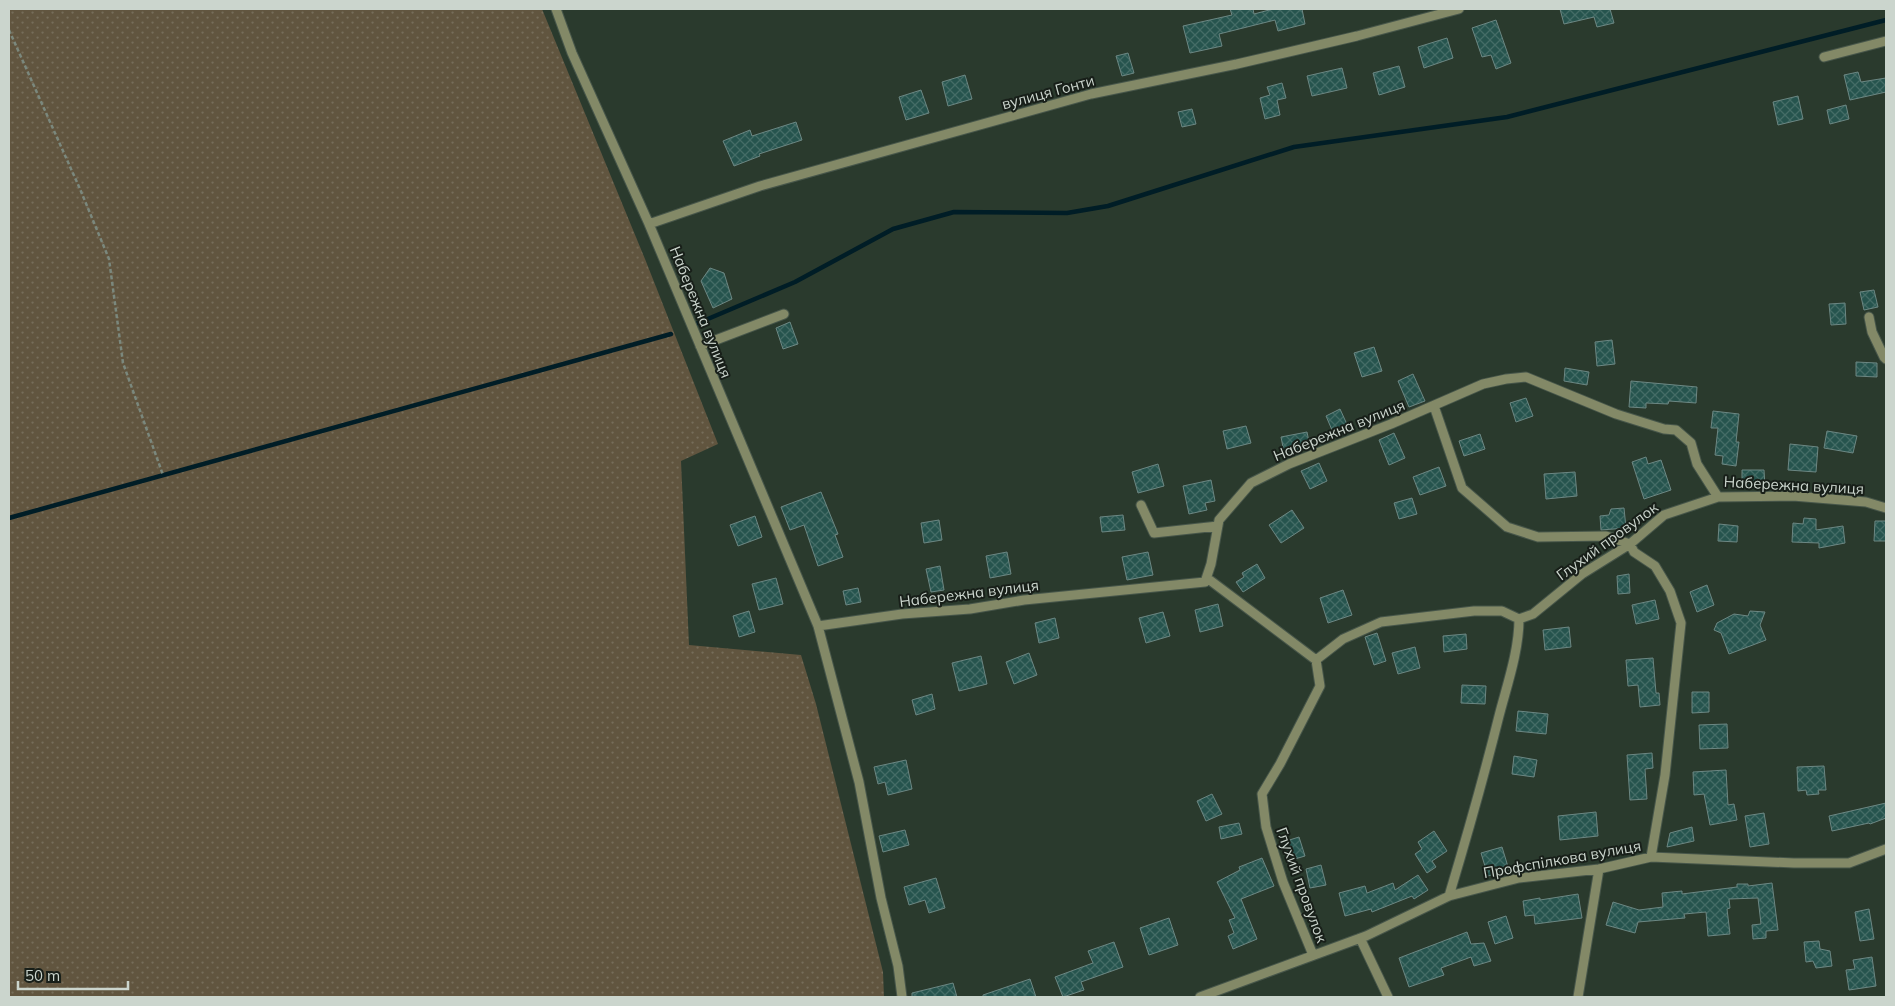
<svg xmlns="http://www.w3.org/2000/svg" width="1895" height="1006" font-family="Mulish,sans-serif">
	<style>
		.grass { fill: url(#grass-dots) }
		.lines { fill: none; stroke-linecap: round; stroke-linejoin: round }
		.stream { stroke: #001d26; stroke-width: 4.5 }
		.building { fill: url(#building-cross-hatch); stroke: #6c8783 }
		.minor-casing { stroke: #47564a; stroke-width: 11 }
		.path { stroke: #7b887d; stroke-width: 2.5; stroke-dasharray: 4 2.5; stroke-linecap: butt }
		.minor { stroke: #838967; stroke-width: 9 }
		.labels { text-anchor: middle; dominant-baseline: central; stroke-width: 4; stroke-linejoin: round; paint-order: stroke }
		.street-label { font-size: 15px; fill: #cbd5cd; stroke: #181f19 }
	</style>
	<defs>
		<pattern id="grass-dots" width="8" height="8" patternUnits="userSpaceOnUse" patternTransform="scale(1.25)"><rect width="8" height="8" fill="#61553f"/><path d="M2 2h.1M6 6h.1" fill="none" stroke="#766d5a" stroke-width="1.8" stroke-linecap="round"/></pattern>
		<pattern id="building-cross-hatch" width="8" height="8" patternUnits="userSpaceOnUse" patternTransform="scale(1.25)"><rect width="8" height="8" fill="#26544e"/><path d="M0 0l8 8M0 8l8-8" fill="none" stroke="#446c66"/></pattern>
	</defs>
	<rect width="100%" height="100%" fill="#2a3a2d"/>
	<!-- grass -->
	<path class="grass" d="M9,9H542L645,259L718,444L681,461L689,645L801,655L816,704L883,972L884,997H9Z"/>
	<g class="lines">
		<!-- stream -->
		<path class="stream" d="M696,324L795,282L893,229L954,212L1067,213L1108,206L1294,147L1507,117L1886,20
			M9,518L671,334"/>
	</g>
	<!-- building -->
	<path class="building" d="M1230,9H1253L1254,14L1273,9H1302L1305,24L1278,31L1275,20L1219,34L1222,46L1190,53L1183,26L1232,15Z
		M1560,9H1610L1614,23L1597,27L1594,17L1564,24Z
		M1496,20L1511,63L1496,69L1491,55L1482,57L1472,28Z
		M1447,38L1453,58L1424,68L1418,47Z
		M1128,53L1134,73L1122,76L1116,56Z
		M1399,66L1405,87L1379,95L1373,73Z
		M1342,68L1347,88L1312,96L1307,76Z
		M1858,72L1861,82L1886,78V92L1850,100L1844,75Z
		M965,75L972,99L948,106L942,82Z
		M1282,83L1286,98L1277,100L1280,115L1265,119L1260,98L1270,95L1267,87Z
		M921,90L929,113L906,120L899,97Z
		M1798,96L1803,119L1778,125L1773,102Z
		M1846,105L1849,119L1830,124L1827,110Z
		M1192,109L1196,124L1182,127L1178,112Z
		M796,122L802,140L759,154L760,156L734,166L723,141L750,130L752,136Z
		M710,268L724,273L732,299L713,308L701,281Z
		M1874,290L1878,307L1864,310L1860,292Z
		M1845,303L1846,324L1831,325L1829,304Z
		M790,322L798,344L783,349L776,328Z
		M1612,340L1615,364L1597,366L1595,342Z
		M1374,347L1382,371L1362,377L1354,353Z
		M1856,362L1877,363V377L1856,376Z
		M1565,368L1589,372L1587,385L1564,381Z
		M1413,374L1425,401L1409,407L1398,381Z
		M1631,381L1697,387L1696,403L1669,401L1668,404L1646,403V408L1629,407Z
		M1526,398L1533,416L1516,422L1510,403Z
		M1340,409L1350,431L1335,437L1326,416Z
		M1713,411L1739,414L1736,442H1739L1736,466L1722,464L1723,456L1715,455L1718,428H1711Z
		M1246,426L1251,443L1227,449L1223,431Z
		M1827,431L1857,436L1853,453L1824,448Z
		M1307,432L1310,447L1284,452L1281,437Z
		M1394,433L1405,458L1389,465L1379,440Z
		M1480,434L1485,449L1464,456L1459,441Z
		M1790,444L1818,447L1816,472L1788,470Z
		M1646,457L1648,464L1661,460L1671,490L1644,499L1632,462Z
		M1319,463L1327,481L1310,489L1301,471Z
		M1158,464L1164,486L1138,493L1132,472Z
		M1439,467L1446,486L1420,495L1413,477Z
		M1742,470H1764L1765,487L1742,488Z
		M1575,472L1577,496L1546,499L1544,474Z
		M1211,480L1215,501L1205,503L1207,510L1189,514L1183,486Z
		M821,492L838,534L835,535L843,557L818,566L804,525L790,530L781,507Z
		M1412,498L1417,514L1399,519L1394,503Z
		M1624,508L1626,528L1601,530L1600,516L1609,515L1611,509Z
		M1292,510L1304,528L1281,543L1269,525Z
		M1123,515L1125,530L1102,532L1100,517Z
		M755,516L762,537L738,546L730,525Z
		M1804,518L1816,519V530L1843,526L1845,543L1819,548V543L1792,542L1793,523L1803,524Z
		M939,520L942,540L924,543L921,523Z
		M1875,521H1886V541H1874Z
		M1719,524L1738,526L1737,542L1718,541Z
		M1007,552L1011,574L990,578L986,556Z
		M1148,552L1153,575L1127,580L1122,557Z
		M1257,564L1265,578L1243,592L1236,582L1244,577L1242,573Z
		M940,566L944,590L931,592L926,569Z
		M1629,574L1630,593L1618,594L1617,576Z
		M776,578L783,604L759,610L752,584Z
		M1707,585L1714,605L1697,612L1690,592Z
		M858,588L861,602L846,605L843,591Z
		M1343,590L1352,615L1328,623L1320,598Z
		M1655,600L1659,619L1636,624L1632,605Z
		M1218,604L1223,626L1200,632L1195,610Z
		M749,611L755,632L739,637L733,616Z
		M1750,611L1765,612L1760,625L1766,640L1729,654L1721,633L1714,630L1717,623L1734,614L1748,616Z
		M1163,612L1170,636L1146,643L1139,618Z
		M1055,618L1059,638L1039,643L1035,623Z
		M1569,627L1571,647L1545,650L1543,630Z
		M1377,633L1386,661L1374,665L1365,637Z
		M1466,634L1467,649L1444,652L1443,636Z
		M1415,647L1420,668L1398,674L1392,653Z
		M1029,653L1037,675L1014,684L1006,662Z
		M981,656L987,684L959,691L952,663Z
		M1653,658L1656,693H1659L1660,705L1640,707L1638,685L1628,686L1626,660Z
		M1462,685L1486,686L1485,704L1461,703Z
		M1692,692H1709V712L1692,713Z
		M932,694L935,709L916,715L912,700Z
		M1518,711L1548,714L1546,734L1516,731Z
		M1727,724L1728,748L1700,749L1699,725Z
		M1652,753L1653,768L1645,769L1647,799L1630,800L1627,755Z
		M1514,756L1537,760L1534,777L1512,774Z
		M906,760L912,789L888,795L885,782L878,784L874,767Z
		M1824,766L1826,790H1818L1819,794L1807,795L1806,790L1798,791L1797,767Z
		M1726,770L1728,805L1734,804L1737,820L1710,825L1704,794L1694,795L1693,772Z
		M1212,794L1222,814L1206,821L1197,801Z
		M1886,803V818L1870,824L1869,823L1832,831L1829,816Z
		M1596,812L1598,836L1560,840L1558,816Z
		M1764,813L1769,844L1750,847L1745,816Z
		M1239,823L1242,834L1221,839L1219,827Z
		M1692,827L1694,841L1667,847L1670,833Z
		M905,830L909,845L883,852L879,836Z
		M1434,831L1447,851L1432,861L1436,867L1427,873L1415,854L1422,849L1418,842Z
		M1299,837L1305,856L1288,861L1283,842Z
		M1502,847L1509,870L1488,876L1481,853Z
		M1262,858L1274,886L1241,899L1257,939L1233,949L1228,936L1234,933L1229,920L1235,918L1217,882L1240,870L1239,867Z
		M1321,865L1326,885L1310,888L1306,869Z
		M1418,875L1428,890L1414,899L1412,896L1372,912L1371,909L1345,916L1339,893L1365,886L1367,893L1393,883L1395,890Z
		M936,878L945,908L929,913L925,900L909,905L904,887Z
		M1772,883L1778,930L1766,931V938L1753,939L1752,925L1761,924L1758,898L1729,899L1730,908L1727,909L1730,934L1708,936L1706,912L1684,914L1685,918L1638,922L1635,933L1606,925L1613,902L1639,910L1663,907L1662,893L1682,891V894L1737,887V884H1748V886Z
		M1578,894L1582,918L1535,924L1534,915L1525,916L1523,901L1540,898V900Z
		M1869,909L1874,939L1860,941L1855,912Z
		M1506,916L1513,938L1495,944L1488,922Z
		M1169,918L1178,945L1149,955L1140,928Z
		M1467,932L1471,944L1484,943L1491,961L1474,966L1471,957L1441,968L1444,975L1409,987L1399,958Z
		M1819,941L1820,949L1830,951L1832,966L1816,968L1813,961L1806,962L1804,942Z
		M1114,942L1123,967L1081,982L1084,990L1063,997L1055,977L1093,963L1088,951Z
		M1872,957L1876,986L1849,990L1846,970L1855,969L1853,960Z
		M1030,979L1036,997H983V995Z
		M953,983L957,997H912V993Z"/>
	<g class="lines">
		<!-- minor casing -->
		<g class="minor-casing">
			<path id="minor" d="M556,9L572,53L649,224L818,626L859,782L881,898L898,966L902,997
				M1824,57L1886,41
				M649,224L760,186L1091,94L1237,64L1357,36L1459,9
				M1869,317L1872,332L1884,357L1886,359
				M700,346L784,314
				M1434,406L1462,488L1507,527L1538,537L1606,536L1630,544L1634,552L1655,566L1670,591L1681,623L1665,775L1651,857
				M1141,505L1154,533L1218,526
				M1207,578L1316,660L1343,639L1381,622L1474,611H1502L1519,619
				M818,626L902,614L970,609L1024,600L1205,582L1211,564L1219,520L1251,483L1289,464L1391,424L1483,384L1506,379L1526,377L1616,414L1664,429L1676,430L1691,443L1697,464L1718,497
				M1449,896C1467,836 1484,776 1499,716C1507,685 1519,651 1519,619L1533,614L1582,574L1630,544L1664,515L1718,497L1793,496L1866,502L1886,508
				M1360,938L1388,997
				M1313,955L1283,882L1266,827L1262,794L1280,764L1320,686L1316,660
				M1200,997L1366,936L1449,896L1519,878L1599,869L1651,857L1794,863H1849L1886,849
				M1578,997L1599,869"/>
		</g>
		<!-- path -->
		<path class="path" d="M9,30L80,189L109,259L123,363L163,475"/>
		<!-- minor -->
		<use href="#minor" class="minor"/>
	</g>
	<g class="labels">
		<!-- street labels -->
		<g class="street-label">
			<text transform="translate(1048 92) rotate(-15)">вулиця Гонти</text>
			<text transform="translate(701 312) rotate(68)">Набережна вулиця</text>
			<text transform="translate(1339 430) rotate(-22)">Набережна вулиця</text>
			<text transform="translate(1794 485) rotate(3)">Набережна вулиця</text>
			<text transform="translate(1607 541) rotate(-36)">Глухий провулок</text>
			<text transform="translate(969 593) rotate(-7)">Набережна вулиця</text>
			<text transform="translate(1562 859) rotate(-10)">Профспілкова вулиця</text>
			<text transform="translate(1302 885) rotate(70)">Глухий провулок</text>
		</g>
	</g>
	<!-- border -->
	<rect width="1895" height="1006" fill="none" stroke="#cbd5cd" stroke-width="20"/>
	<!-- scale -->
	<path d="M18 981v8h110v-8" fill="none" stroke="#cbd5cd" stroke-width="2.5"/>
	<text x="25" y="981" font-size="15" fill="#cbd5cd" stroke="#181f19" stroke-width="4" paint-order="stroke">50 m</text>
</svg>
